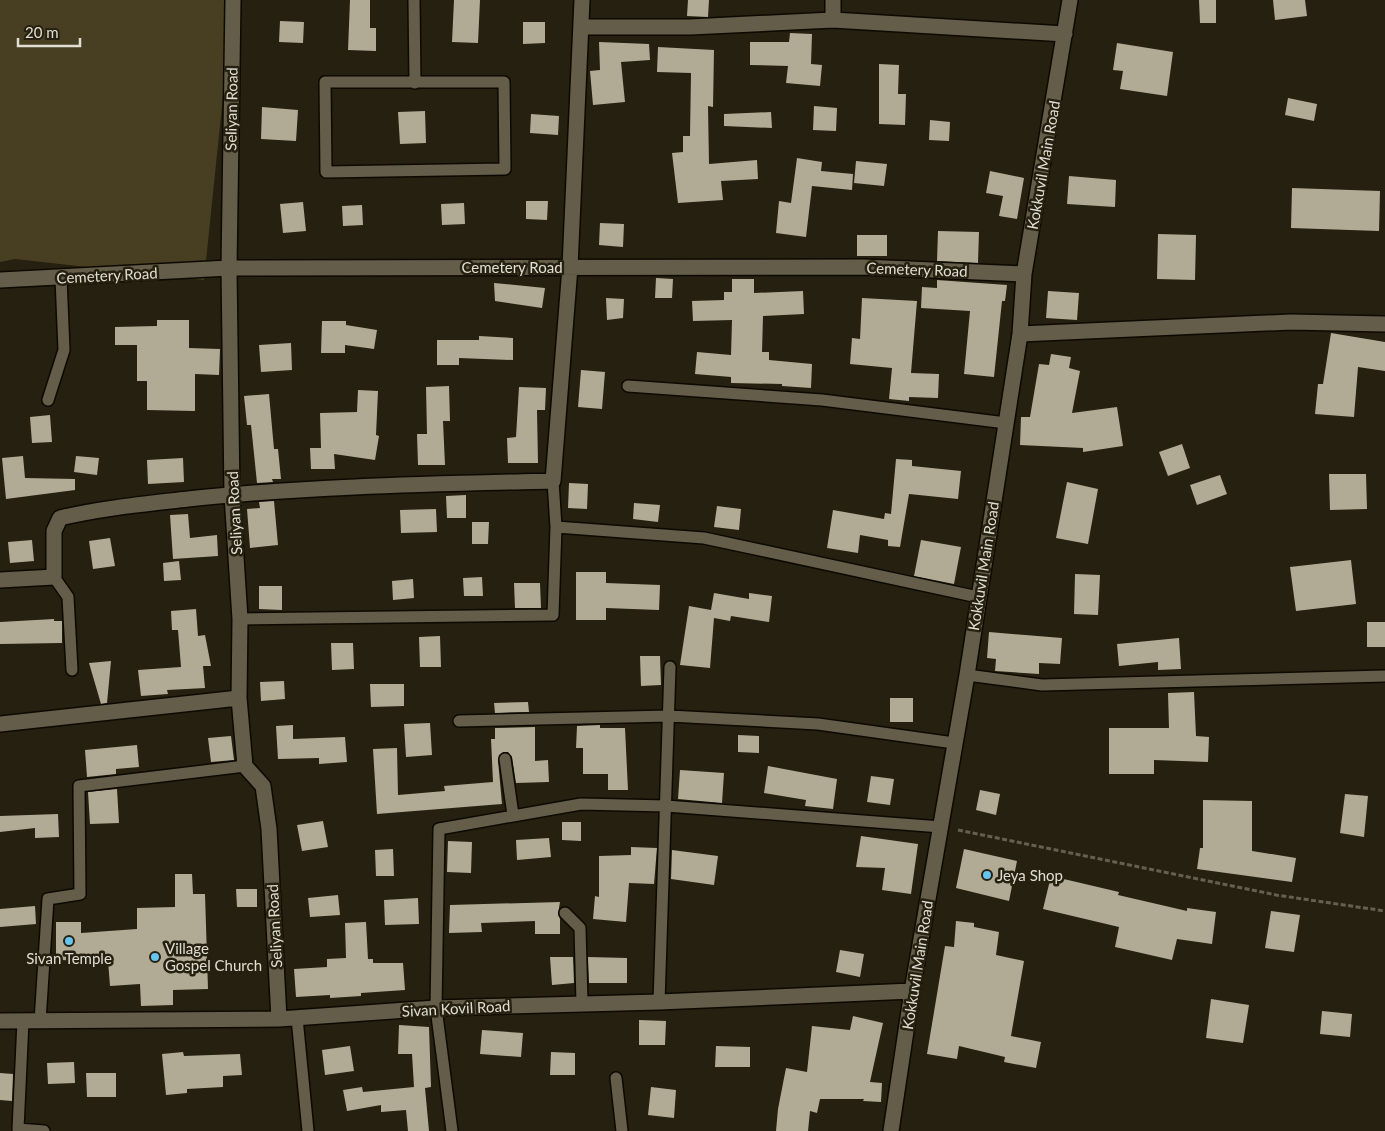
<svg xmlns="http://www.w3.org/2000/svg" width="1385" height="1131" font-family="Lato,sans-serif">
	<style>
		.green { fill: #483f23 }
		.building { fill: #b1ab96 }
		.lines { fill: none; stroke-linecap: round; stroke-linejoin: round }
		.lane-casing { stroke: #0e0900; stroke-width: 14 }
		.street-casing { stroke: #0e0900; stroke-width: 18 }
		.path { stroke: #646051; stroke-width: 3; stroke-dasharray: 5 2.5; stroke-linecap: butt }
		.lane { stroke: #635d4a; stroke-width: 11 }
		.street { stroke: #635d4a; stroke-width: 15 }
		.poi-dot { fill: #65c5ee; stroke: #25200f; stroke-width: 2 }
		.labels { text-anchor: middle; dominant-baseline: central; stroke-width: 5; stroke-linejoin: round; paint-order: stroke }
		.street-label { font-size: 15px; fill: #e0ddd2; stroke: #25200f }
		.poi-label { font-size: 15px; fill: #e0ddd2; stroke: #25200f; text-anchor: start }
	</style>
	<rect width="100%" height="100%" fill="#25200f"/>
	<!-- green -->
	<path class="green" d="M0,0H233L204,280L15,259L0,262Z"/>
	<!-- building -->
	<path class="building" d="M350,0H370V28H376V51L348,50Z
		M454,0H480L478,43L452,42Z
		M688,0H709L708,17L687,16Z
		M1199,0H1216V23H1200Z
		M1273,0H1305L1307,16L1275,20Z
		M280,21L304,22L303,43L279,42Z
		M523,22H545V43L523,44Z
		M790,33L812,34L811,64L822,65L820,86L786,83L788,66L750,65V42H789Z
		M599,42L649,44L650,60L621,62L625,102L593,105L590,71L600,70Z
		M1117,43L1173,52L1167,96L1120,89L1123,71L1113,70Z
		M658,47L714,50L713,107L708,106L709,164L757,160L758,179L721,181L723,200L678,203L672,153L683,152V136H690L691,73L657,72Z
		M879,64L899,65L898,94H906L905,125L879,124Z
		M1288,98L1317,104L1314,121L1285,115Z
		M814,106L837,108L836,131L813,130Z
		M262,107L298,110L296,141L261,139Z
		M425,111L426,143L400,144L398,112Z
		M771,112L772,128L724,126V114Z
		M531,114L559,116L558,135L530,133Z
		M930,120L950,122L949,141L929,140Z
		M797,158L822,162L821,171L853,174L852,190L812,186L806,237L776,233L779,201L791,203Z
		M856,161L887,164L884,186L854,183Z
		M990,171L1024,178L1017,219L999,216L1003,196L986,193Z
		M1069,176L1116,180L1115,207L1067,204Z
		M1292,188L1380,191L1379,231L1291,228Z
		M526,201H548L547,220L526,219Z
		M303,202L306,231L283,233L280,204Z
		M464,203L465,224L442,225L441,204Z
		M362,205L363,225L343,226L342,206Z
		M600,223L624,224L623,247L599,245Z
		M938,231L979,232L978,263L937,261Z
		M1158,234L1196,235L1195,280L1157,279Z
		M857,235H887V256H857Z
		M656,278L673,279L672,298H655Z
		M732,279H754V293L803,291L804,314L763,316L762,352H769V360L812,364L811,388L782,386V384L731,383V377L695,374L697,352L731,355L732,320L693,321L692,301L724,300V292H732Z
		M937,280L1007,285L1005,301H1002L994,377L964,374L970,311L921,308L922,287L937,288Z
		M494,283L545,288L542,308L495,301Z
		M1048,291L1079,293L1077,320L1046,318Z
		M606,298L624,299L623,318L607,320Z
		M862,298L917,301L911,373L939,374L938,398L909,397V401L889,399L892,368L850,364L852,338L860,339Z
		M157,320H189V348L220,349L219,375L195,374V411L147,410V381H137V345H115V327L157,326Z
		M322,321H346V325L377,330L374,349L345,345V353H321Z
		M1331,333L1385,342V371L1358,367L1354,417L1315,414L1318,384H1323Z
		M479,336L513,338V360L459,358V365H437V340H479Z
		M291,343L292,370L261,372L259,345Z
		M1051,354L1071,357L1069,368L1080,371L1072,413L1117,407L1123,446L1083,452V448L1020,445L1021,417H1030L1039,364L1049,365Z
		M581,370L605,372L602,409L578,407Z
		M449,386L450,421H443L445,465H418L417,434H427L426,387Z
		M519,387L546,388L545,410H537L538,463H508L507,438L516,437Z
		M358,390L378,391L376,435L379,436L375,460L334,454L335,469H311L310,448H321L320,413L357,412Z
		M269,394L274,449H278L281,479H272L273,482L257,483L251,425H247L244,396Z
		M50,415L52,442L32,443L30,417Z
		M1182,444L1190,468L1168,476L1159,452Z
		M23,456L25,478L75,479V490L6,499L2,458Z
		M76,456L99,458L97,475L74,472Z
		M183,458L184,482L148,484L147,460Z
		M896,459L912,460V466L961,471L958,499L909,494L900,547L888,546V540L860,535L858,553L827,548L833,510L884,519L885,513L891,514Z
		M1329,474H1366L1367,509L1330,510Z
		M1220,475L1227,494L1197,505L1190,485Z
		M1067,482L1098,489L1088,544L1056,538Z
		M569,483L588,484L587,509L568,508Z
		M466,495V518H447L446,496Z
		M274,501L278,545L250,548L247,509L260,508L259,502Z
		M634,503L660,505L658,522L633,519Z
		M717,506L741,509L739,530L714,527Z
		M436,509L437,532L401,533L400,510Z
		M188,514L190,538L217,535L218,556L173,559L170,515Z
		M472,522H489L488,544H472Z
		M110,538L115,566L93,569L89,541Z
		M32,540L34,561L10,563L8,542Z
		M921,540L961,547L954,584L914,576Z
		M1351,560L1356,604L1296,611L1290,567Z
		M179,561L181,580L164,581L163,563Z
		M576,572H606V583L660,585L659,610L606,608V620H576Z
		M1075,574L1100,575L1098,615L1074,614Z
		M482,577L483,596H464L463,578Z
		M413,579L414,598L393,600L392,581Z
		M514,583H540L541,608H515Z
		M259,586H282V610L259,609Z
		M714,593L749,599V593L772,596L769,622L731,616L730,621L714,618L710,668L680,665L689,606L711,610Z
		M196,609L198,636L205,635L211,666H203L205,688L167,690L168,694L141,696L138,670L181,667L178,630H172L171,611Z
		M54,619V621H62V643L0,644V622Z
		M1367,622H1385V647H1367Z
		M989,632L1062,638L1060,664L1039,663V674L995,671L996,659L987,658Z
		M440,636L441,667H420L419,637Z
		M1179,638L1181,669L1158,670V662L1119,666L1117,644Z
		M331,643H353L354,669L332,670Z
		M640,656H660L661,685L641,686Z
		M111,661L107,703L101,704L89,663Z
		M284,681L285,699L261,701L260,682Z
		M370,684H404V706L371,707Z
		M1194,692L1196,736L1209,737L1208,762L1154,760V774H1109V728H1169L1168,693Z
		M890,698H913V722H890Z
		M528,702L529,712L495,713L494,703Z
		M430,723L432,755L406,757L404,724Z
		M293,725V739L345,737L347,762L319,764V758L278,759L276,726Z
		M600,725V728H625L628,790H608V774H583V748H576L577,726Z
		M535,727V761L548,760L549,782L516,783L512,757L508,752H503L498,760L502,804L377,814L373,749L397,748L398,795L445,791L444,786L493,782L491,739H495V728Z
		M738,735L759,736V753L738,752Z
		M231,736L234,760L211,762L208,738Z
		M137,745L139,767L116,769V774L87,777L85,750Z
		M768,766L837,779L833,809L805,806L806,800L764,793Z
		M680,770L724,773L722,803L678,799Z
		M871,776L894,779L890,805L867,802Z
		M117,789L119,823L90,824L88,792Z
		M980,790L1000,794L996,815L976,810Z
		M1345,794L1368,796L1364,837L1340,833Z
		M1203,800L1252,801V851L1296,858L1292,882L1197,869L1200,848H1203Z
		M58,814L59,837L35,838V828L0,832V816Z
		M323,821L328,847L302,851L297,825Z
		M562,822H581V841L562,840Z
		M861,836L918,844L911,894L882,890L885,868L856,867Z
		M549,838L551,857L517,860L516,840Z
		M448,841L472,842L471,873L447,872Z
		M631,847L657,848L654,884L629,883L626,922L593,919L595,896L599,897V856L631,855Z
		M393,849L394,876H376L375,850Z
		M964,849L1017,861L1009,901L956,888Z
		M672,850L718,856L714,885L671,879Z
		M175,874H192L193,894H205L208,989L173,990V1005L141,1006L140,984L110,986L108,961L56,960V922H81V933L137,929V908L175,907Z
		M1051,876L1119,892L1118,895L1187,911V908L1216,912L1212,944L1177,939L1172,960L1115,947L1119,927L1043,909Z
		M236,889H257V907H237Z
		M338,895L340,915L310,917L308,898Z
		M418,898L419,924L385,925L384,900Z
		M560,902L558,914L560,919V934H535V921L481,923L482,932L449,933L450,905Z
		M35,906L36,924L0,927V909Z
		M1271,911L1300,915L1294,952L1265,948Z
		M956,921L974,923V927L999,932L996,955L1024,961L1011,1036L1041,1042L1036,1068L1004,1062L1005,1057L959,1046L957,1059L927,1054L945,946L954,947Z
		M366,922L368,959H373V963H403L405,990L361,993V996L330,998V995L296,997L294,969L327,967V959L346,958L345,923Z
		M840,950L864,954L860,977L836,972Z
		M550,957H573L574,983L552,985Z
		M588,957L627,958V983H589Z
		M1211,999L1249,1005L1243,1043L1206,1038Z
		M1322,1011L1352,1014L1350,1037L1320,1034Z
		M853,1016L883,1023L870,1082L882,1083L881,1102L863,1101L864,1099H820L817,1113L810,1111L808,1131H776L778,1109L786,1068L807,1072L812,1026L850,1030Z
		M639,1020L666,1021L665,1045H639Z
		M399,1025L429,1027L431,1087L425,1088L429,1131H408L406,1110L381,1112V1105L347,1111L343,1090L362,1087L363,1092L414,1087L412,1054H398Z
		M482,1030L523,1033L521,1057L480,1054Z
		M350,1046L354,1071L325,1075L322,1050Z
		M716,1046L750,1047V1067H715Z
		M183,1052L184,1056L240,1054L242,1075L223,1076V1087L187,1089V1093L166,1095L162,1054Z
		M551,1052L575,1053V1075H550Z
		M74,1062L75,1083L48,1084L47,1063Z
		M0,1073L13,1074L12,1101L0,1100Z
		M86,1073H116V1097H87Z
		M651,1087L676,1090L674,1118L648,1115Z"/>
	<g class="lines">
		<!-- lane casing -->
		<g class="lane-casing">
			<path id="lane" d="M414,0L415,83
				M325,82H504L505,169L326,172Z
				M628,386L822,400L1006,423
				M48,400L64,350L61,278
				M556,527L704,538L978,597
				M54,577L68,597L72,670
				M240,619L553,615L556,527L553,481
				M967,675L1042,685L1385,676
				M459,721L669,716L818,724L954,743
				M505,759L513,815
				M565,913L580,928L582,1003
				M659,1002L670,667
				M297,1018L308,1131
				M23,1021L18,1129L44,1131
				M40,1021L48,899L80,894L79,786L245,766
				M616,1078L622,1131
				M452,1131L436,1008L439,829L581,804L666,806L941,827"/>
		</g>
		<!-- street casing -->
		<g class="street-casing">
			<path id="street" d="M233,0L229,268L232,495L240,619L239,698L245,766L263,786L269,829L279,1019
				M833,0V20
				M582,27H690L833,20L1065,34
				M0,280L229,268L863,267L1024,274
				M1020,334L1291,322L1385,324
				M0,580L54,577V531L60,518C102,508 145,504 188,499C309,486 431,484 553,481L570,267L582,0
				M0,724L239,698
				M0,1021L279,1019L436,1008L659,1002L912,991
				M891,1131L912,991L967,675L1020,334L1024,274L1070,0"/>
		</g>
		<!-- path -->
		<path class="path" d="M958,830L1276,895L1385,911"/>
		<!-- lane -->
		<use href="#lane" class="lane"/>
		<!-- street -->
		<use href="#street" class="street"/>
	</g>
	<!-- markers -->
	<g class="poi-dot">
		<circle cx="987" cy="875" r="5"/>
		<circle cx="69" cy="941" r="5"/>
		<circle cx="155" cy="957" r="5"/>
	</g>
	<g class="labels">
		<!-- street labels -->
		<g class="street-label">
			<text transform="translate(231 109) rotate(-89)">Seliyan Road</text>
			<text transform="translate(1043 165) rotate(-80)">Kokkuvil Main Road</text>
			<text x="512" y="267">Cemetery Road</text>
			<text transform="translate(917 269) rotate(2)">Cemetery Road</text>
			<text transform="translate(107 275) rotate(-3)">Cemetery Road</text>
			<text transform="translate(234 513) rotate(-93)">Seliyan Road</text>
			<text transform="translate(983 566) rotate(-81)">Kokkuvil Main Road</text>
			<text transform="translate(274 926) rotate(-93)">Seliyan Road</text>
			<text transform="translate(917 965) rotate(-81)">Kokkuvil Main Road</text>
			<text transform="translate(456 1008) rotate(-3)">Sivan Kovil Road</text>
		</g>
		<!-- poi labels -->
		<g class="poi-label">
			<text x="997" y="875">Jeya Shop</text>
			<text x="165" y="948">Village<tspan x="165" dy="17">Gospel Church</tspan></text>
			<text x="69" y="958" text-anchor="middle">Sivan Temple</text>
		</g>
	</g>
	<!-- scale -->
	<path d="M18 38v8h62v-8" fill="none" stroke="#e0ddd2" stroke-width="2.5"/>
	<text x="25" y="38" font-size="15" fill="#e0ddd2" stroke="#25200f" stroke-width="4" paint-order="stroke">20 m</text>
</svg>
